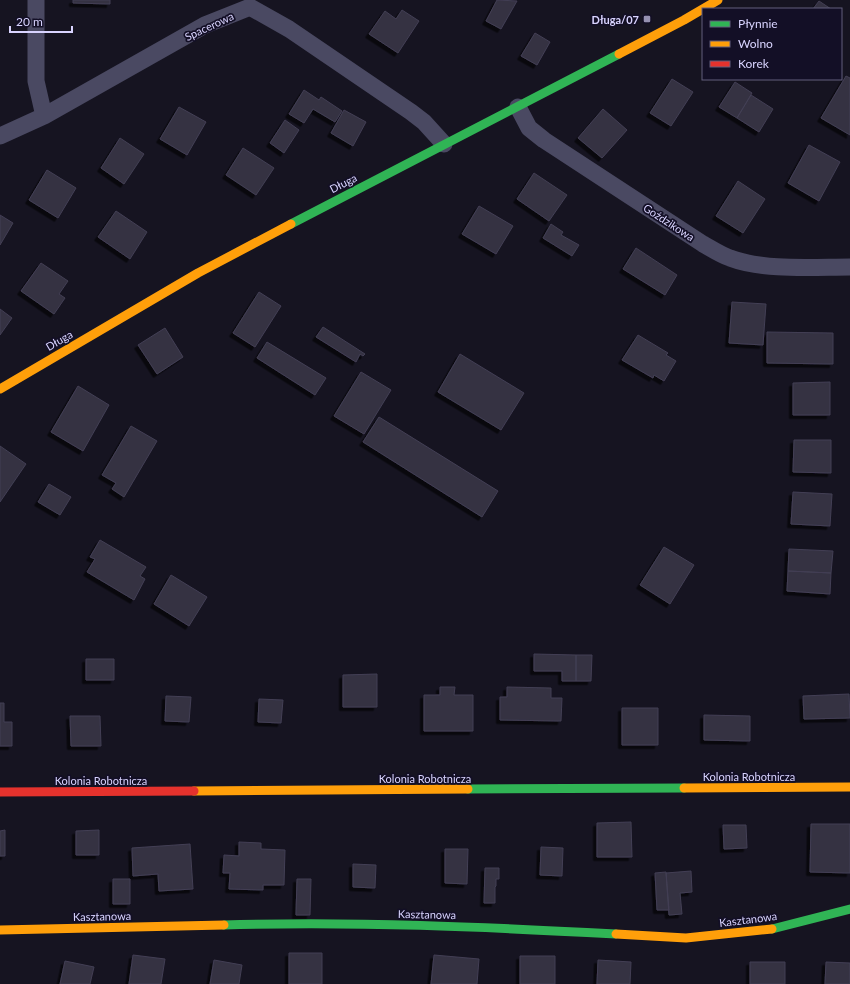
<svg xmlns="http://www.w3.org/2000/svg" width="850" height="984" font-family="Lato,sans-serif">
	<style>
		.building { fill: #343243; stroke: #433f54; filter: url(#shadow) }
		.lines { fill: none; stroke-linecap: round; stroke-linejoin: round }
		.street { stroke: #4a4962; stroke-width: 17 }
		.fast { stroke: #30b455; stroke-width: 9 }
		.slow { stroke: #ff9f0a; stroke-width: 9 }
		.jam { stroke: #e5322d; stroke-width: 9 }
		.poi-dot { fill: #9591b1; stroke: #130f26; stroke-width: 1.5 }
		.labels { text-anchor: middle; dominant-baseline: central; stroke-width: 3.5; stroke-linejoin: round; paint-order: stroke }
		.poi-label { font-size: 11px; font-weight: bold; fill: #d9d4ff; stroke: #130f26; text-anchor: end }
		.street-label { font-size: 11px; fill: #d9d4ff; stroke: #130f26 }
	</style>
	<defs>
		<filter id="shadow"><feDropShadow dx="-3.5" dy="3.5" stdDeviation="0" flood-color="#0009"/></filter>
	</defs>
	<rect width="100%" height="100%" fill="#161421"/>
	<!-- building -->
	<path class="building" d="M73,0H110V4L73,3Z
		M497,0L517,1L501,29L486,21Z
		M819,1L831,9H813Z
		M402,10L419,21L398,53L369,34L385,11L396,19Z
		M535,33L550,42L537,65L521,56Z
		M846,76L850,78V135L821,118Z
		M672,79L693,92L671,126L650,113Z
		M735,82L752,93L737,118L719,107Z
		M304,90L319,100L321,97L342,111L335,122L313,109L304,123L289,114Z
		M751,95L773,109L759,132L737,118Z
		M179,107L206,122L187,155L160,139Z
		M603,109L627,130L602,158L578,138Z
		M344,110L366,122L353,146L331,133Z
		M285,120L299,130L284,153L270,143Z
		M120,138L144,154L124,184L101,168Z
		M809,145L840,162L819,201L788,183Z
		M243,148L274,168L256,195L226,175Z
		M47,170L76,188L58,218L29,200Z
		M534,173L567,195L549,221L517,199Z
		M738,181L765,199L743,233L716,216Z
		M479,206L513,226L496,254L462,234Z
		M116,211L147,232L130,259L98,237Z
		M0,215L13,223L0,245Z
		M551,224L563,232L561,235L579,245L572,256L543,238Z
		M636,248L677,275L665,295L623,269Z
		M41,263L68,281L59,294L65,298L54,314L21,291Z
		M259,292L281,306L255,347L233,333Z
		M732,302L766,304L763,345L729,343Z
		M0,309L12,318L0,335Z
		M323,327L365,354L363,356L360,354L356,362L316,337Z
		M165,328L183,357L157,374L138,345Z
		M767,332L833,333V364L767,363Z
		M638,335L668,353L666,355L676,361L664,381L654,375L653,378L622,360Z
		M267,342L326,378L315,395L257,358Z
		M460,354L524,393L501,430L438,392Z
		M361,372L391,390L364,434L334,416Z
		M830,382V415H793V383Z
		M78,386L109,405L83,451L51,432Z
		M379,417L498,491L482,517L363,442Z
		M131,426L157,441L124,497L112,489L116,483L102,475Z
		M794,440H831V473L793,472Z
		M0,446L26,464L0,502Z
		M49,484L71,497L60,515L38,502Z
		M793,492L832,494L830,526L791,524Z
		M100,540L146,567L140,576L145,579L134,600L87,572L95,559L90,557Z
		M664,547L694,565L670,604L640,585Z
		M789,549L833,551L831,573L788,571Z
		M788,571L831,573L830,594L787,591Z
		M171,575L207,597L189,626L154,604Z
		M534,654L576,655V681H562V671H534Z
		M576,655H592L591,681H576Z
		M86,659H114V680H86Z
		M377,674V707H343V675Z
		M440,687H455L454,695H473V731H424V695H440Z
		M507,687L551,688V698H562L561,721L500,720V697H507Z
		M849,694L850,718L804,719L803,696Z
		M166,696L191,697L189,722L165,721Z
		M259,699L283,700L281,723L258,722Z
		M0,703H4V722H12V746H0Z
		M622,708H658V745H622Z
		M704,715L750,716V741L704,740Z
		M70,716H100L101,746H71Z
		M631,822L632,857H597V823Z
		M811,824H850V873L810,872Z
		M723,825H746L747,848L724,849Z
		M5,830V856H0V831Z
		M99,830V855H76V831Z
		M239,842L261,843V849L285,850L284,885H263V890L229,889L230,873H223L224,855L239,856Z
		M190,844L193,889L159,891L158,874L133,876L132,848Z
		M541,847L563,848L562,876L540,875Z
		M445,849H468L467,884L445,883Z
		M353,864L376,865L375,888L353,887Z
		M485,868H499V879H496V886L495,887V903H484Z
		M691,871L692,892L680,893L682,914L669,915L666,873Z
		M666,872L669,910H657L655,873Z
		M113,879H130V904H113Z
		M297,879H311L310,915H296Z
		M289,953H322V984H289Z
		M133,955L165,959L161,984H129Z
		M434,955L479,959L477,984H431Z
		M520,956H555V984H520Z
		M214,960L242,965L239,984H210Z
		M598,960L631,962L630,984H597Z
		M65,961L94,967L90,984H60Z
		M750,962H785V984H750Z
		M826,962L850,963V984H825Z"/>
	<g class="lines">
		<!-- street -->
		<path class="street" d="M36,0V81L44,116
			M518,107L529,128L544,140L703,244C712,249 721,255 730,258C764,271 814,267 850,267
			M0,136L44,116L205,25L250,7L289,29L411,112L424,122L444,144"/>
		<!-- fast -->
		<path class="fast" d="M291,224L619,54
			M468,789L684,788
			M224,925C355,921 486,927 616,934
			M772,929L850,909"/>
		<!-- slow -->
		<path class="slow" d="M619,54L684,20L718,0
			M0,389L198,273L291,224
			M684,788L850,787
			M194,791L468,789
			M0,930L224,925
			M616,934L686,938L772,929"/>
		<!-- jam -->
		<path class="jam" d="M0,792L194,791"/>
	</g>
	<!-- markers -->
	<rect class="poi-dot" x="643" y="15" width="8" height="8" rx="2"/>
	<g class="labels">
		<!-- poi labels -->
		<g class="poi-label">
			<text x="639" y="19">Długa/07</text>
		</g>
		<!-- street labels -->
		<g class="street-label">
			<text transform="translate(209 26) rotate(-25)">Spacerowa</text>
			<text transform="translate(343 183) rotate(-27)">Długa</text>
			<text transform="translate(669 222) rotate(33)">Goździkowa</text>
			<text transform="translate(59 340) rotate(-30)">Długa</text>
			<text x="749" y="776">Kolonia Robotnicza</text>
			<text x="425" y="778">Kolonia Robotnicza</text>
			<text x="101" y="780">Kolonia Robotnicza</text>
			<text transform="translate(427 914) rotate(1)">Kasztanowa</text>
			<text transform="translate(102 916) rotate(-1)">Kasztanowa</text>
			<text transform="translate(748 919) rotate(-7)">Kasztanowa</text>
		</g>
	</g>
	<!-- legend -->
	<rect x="702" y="8" width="140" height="72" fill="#130f26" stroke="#625e7d"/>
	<rect x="710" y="21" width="20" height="6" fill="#30b455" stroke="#625e7d"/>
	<text x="738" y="28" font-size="12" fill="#d9d4ff">Płynnie</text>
	<rect x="710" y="41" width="20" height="6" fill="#ff9f0a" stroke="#625e7d"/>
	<text x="738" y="48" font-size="12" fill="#d9d4ff">Wolno</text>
	<rect x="710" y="61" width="20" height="6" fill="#e5322d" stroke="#625e7d"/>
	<text x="738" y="68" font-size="12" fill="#d9d4ff">Korek</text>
	<!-- scale -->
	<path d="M10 26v6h62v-6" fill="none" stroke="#d9d4ff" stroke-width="2"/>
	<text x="16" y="26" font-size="12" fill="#d9d4ff" stroke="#130f26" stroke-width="3" paint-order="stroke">20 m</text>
</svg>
